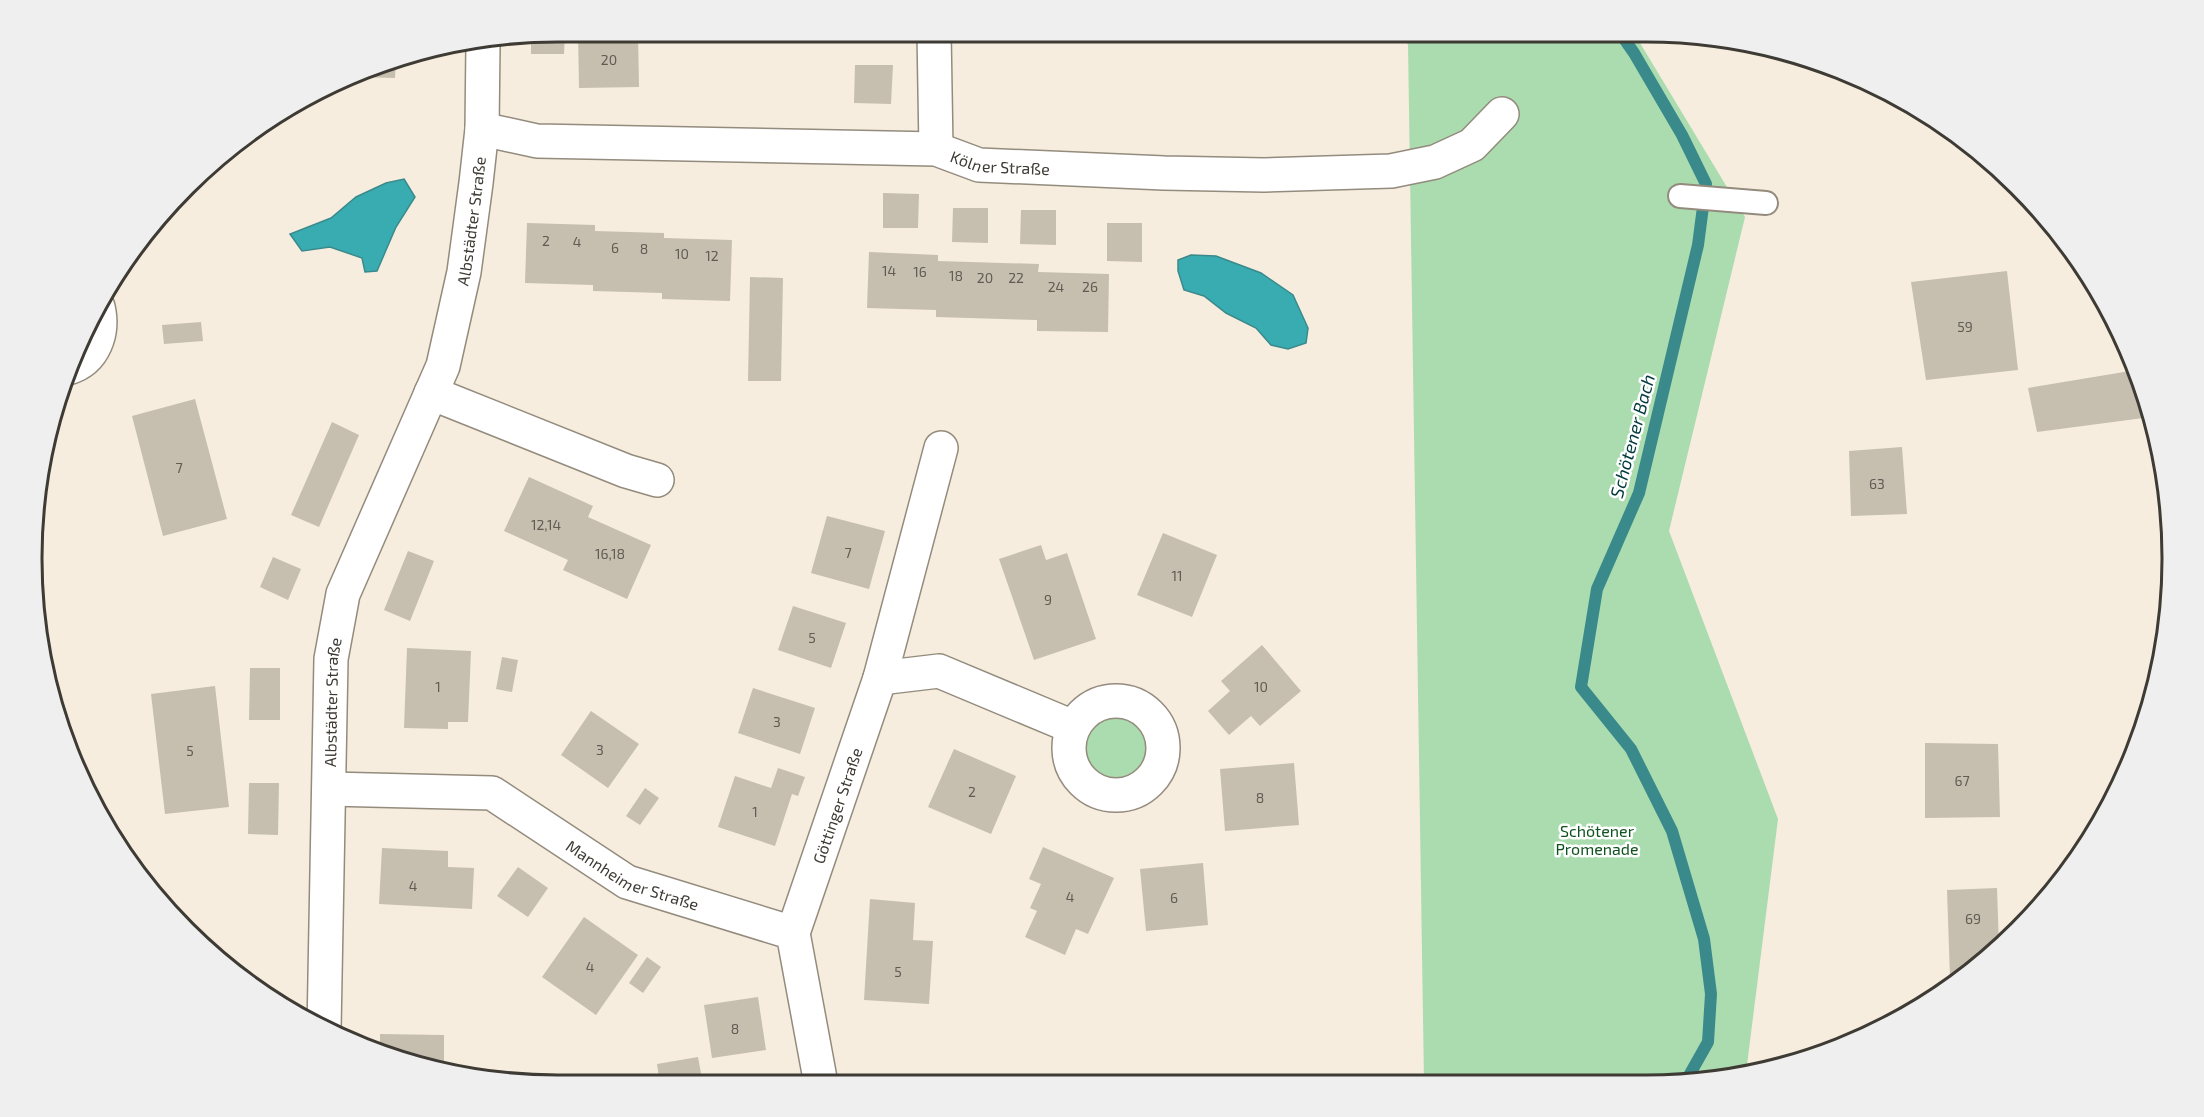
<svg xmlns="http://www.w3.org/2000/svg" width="2204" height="1117" font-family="'Exo 2',sans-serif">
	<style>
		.green { fill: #abdcaf }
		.water { fill: #39acb2; stroke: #3a8a8c; stroke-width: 1.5 }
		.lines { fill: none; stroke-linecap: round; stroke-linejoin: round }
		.stream { stroke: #3a8a8c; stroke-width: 12 }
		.building { fill: #c6beaf }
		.service-casing { stroke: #938b7d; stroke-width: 26 }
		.minor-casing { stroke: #938b7d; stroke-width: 36 }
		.service { stroke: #fff; stroke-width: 22 }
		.minor { stroke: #fff; stroke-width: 33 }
		.labels { text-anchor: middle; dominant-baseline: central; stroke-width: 5; stroke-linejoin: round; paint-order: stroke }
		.number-label { font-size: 14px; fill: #605c54 }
		.street-label { font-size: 16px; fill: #3e3b35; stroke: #fff }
		.park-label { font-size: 16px; fill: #10521f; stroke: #fff }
		.water-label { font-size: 18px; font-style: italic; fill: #033a3d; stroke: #fff }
		.rim { fill: none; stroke: #3e3b35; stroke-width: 3 }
	</style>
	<rect width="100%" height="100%" fill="#f6edde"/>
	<!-- green -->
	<path class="green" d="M1401,32L1634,33L1745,217L1669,531L1778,819L1746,1073L1715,1081L1424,1082L1408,45Z
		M1085 749a31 31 0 1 1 62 0a31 31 0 1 1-62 0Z"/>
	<!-- water -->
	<path class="water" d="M404,179L415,197L396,227L377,271L365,272L362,258L330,247L302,251L290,234L331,218L356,197L386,183Z
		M1191,255L1216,256L1261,273L1293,295L1308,328L1306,343L1288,349L1271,345L1256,328L1226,313L1204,296L1184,290L1178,271V260Z"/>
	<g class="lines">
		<!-- stream -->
		<path class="stream" d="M1620,33L1634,53L1682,135L1706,184L1698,245L1639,493L1597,589L1581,687L1631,749L1672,831L1704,939L1711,994L1708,1042L1686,1081"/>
	</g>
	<!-- building -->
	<path class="building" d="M558,31L565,32L564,54H531V36Z
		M578,32H638L639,87L579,88Z
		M803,32H871V38L803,36Z
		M999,32H1028V33L1000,39Z
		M396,58L395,78L357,77L389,60Z
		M855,65H893L891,104L854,103Z
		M883,193L919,194L918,228H883Z
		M953,208H988V243L952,242Z
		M1021,210H1056V245L1020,244Z
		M527,223L595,225V231L664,233V238L732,240L730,301L662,299V293L593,291V285L525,283Z
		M1107,223H1142V262L1107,261Z
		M869,252L938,255V261L1039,264L1038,272L1109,274L1108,332L1037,331V320L936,317V310L867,308Z
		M2007,271L2018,370L1926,380L1911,282Z
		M750,277L783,278L781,381H748Z
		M201,322L203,341L164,344L162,325Z
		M2136,370L2144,389L2151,417L2037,432L2028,388Z
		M195,399L227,519L163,536L132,416Z
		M332,422L359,435L319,527L291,515Z
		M1902,447L1907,514L1851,516L1849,451Z
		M529,477L593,506L588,517L651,545L627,599L563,570L568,560L504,531Z
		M827,516L885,531L869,589L811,573Z
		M1163,533L1217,555L1192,617L1137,595Z
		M1041,545L1046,560L1067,553L1096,639L1034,660L999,559Z
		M408,551L434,561L410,621L384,610Z
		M273,557L301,569L288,600L260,587Z
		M793,606L846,623L831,668L778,650Z
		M1262,645L1301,691L1260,726L1251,716L1229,735L1208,711L1230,691L1221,681Z
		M407,648L471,651L468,722H448V729L404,728Z
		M502,657L518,660L512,692L496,689Z
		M250,668H280V720H249Z
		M215,686L229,807L165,814L151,694Z
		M753,688L815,708L800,754L738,733Z
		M591,711L639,744L608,788L561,755Z
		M1925,743L1998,744L2000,817L1925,818Z
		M954,749L1016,776L991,834L928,807Z
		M1294,763L1299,825L1225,831L1220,769Z
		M778,768L805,777L798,796L792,794L775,846L718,827L735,776L771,788Z
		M249,783H279L278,835L248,834Z
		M645,788L659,798L640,825L626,816Z
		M1043,847L1114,878L1088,934L1076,929L1065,955L1025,937L1037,911L1030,908L1041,884L1029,879Z
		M382,848L448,851V867L474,868L472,909L379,904Z
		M1203,863L1208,925L1146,931L1140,869Z
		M518,867L548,888L528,917L497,896Z
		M1997,888L1999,946L1966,976L1950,978L1947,890Z
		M870,899L915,903L913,940L933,941L929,1004L864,1000Z
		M584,917L638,955L596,1015L542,977Z
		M647,957L661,967L643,993L629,983Z
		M758,997L766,1050L712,1058L704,1005Z
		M380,1034L444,1035V1071L422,1068L380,1052Z
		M698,1057L703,1084H660L657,1064Z"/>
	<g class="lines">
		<!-- service casing -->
		<g class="service-casing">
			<path id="service" d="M1680,196L1766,203"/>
		</g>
		<!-- minor casing -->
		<g class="minor-casing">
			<g id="minor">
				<path d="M934,32L936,149"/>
				<path id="s1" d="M482,129L537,141L936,149L979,165L1164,173L1264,175L1391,171L1435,162L1472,145L1502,114"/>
				<path d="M68,368C95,360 104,332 98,307"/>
				<path d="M431,393L626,471L657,480"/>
				<path d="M880,678L939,671L1073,727"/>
				<circle cx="1116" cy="748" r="47"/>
				<path id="s2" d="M330,789L492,793L627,882L793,933L821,1084"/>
				<path id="s3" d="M793,933L880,678L941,448"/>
				<path id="s4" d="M324,1030L331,659L343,594L443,366L464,272L476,183L482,129L483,44"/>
			</g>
		</g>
		<!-- service -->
		<use href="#service" class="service"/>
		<!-- minor -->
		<use href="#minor" class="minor"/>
	</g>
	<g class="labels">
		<!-- number labels -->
		<g class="number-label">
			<text x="609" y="59">20</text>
			<text x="546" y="240">2</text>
			<text x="577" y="241">4</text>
			<text x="615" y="247">6</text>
			<text x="644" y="248">8</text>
			<text x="682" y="253">10</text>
			<text x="712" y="255">12</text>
			<text x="889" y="270">14</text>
			<text x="920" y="271">16</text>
			<text x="956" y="275">18</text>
			<text x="985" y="277">20</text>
			<text x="1016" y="277">22</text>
			<text x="1056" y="286">24</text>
			<text x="1090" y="286">26</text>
			<text x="1965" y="326">59</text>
			<text x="179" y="467">7</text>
			<text x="1877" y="483">63</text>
			<text x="546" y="524">12,14</text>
			<text x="848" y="552">7</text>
			<text x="610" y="553">16,18</text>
			<text x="1177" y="575">11</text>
			<text x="1048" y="599">9</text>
			<text x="812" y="637">5</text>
			<text x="438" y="686">1</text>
			<text x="1261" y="686">10</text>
			<text x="777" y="721">3</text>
			<text x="600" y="749">3</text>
			<text x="190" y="750">5</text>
			<text x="1962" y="780">67</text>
			<text x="972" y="791">2</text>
			<text x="1260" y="797">8</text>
			<text x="755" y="811">1</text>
			<text x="413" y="885">4</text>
			<text x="1070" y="896">4</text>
			<text x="1174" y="897">6</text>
			<text x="1973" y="918">69</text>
			<text x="590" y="966">4</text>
			<text x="898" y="971">5</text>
			<text x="735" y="1028">8</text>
		</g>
		<!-- street labels -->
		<g class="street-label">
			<text stroke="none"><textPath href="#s1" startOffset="522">Kölner Straße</textPath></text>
			<text stroke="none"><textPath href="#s4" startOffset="834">Albstädter Straße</textPath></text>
			<text stroke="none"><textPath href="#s4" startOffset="328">Albstädter Straße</textPath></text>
			<text stroke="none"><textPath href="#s3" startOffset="135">Göttinger Straße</textPath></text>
			<text stroke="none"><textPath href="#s2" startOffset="326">Mannheimer Straße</textPath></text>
		</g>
		<!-- park labels -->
		<g class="park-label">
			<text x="1597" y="830">Schötener<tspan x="1597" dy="18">Promenade</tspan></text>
		</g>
		<!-- water labels -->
		<g class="water-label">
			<text transform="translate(1632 436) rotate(-75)">Schötener Bach</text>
		</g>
	</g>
	<!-- crop -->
	<path d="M0 0H2204V1117H0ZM558 42H1646A516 516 0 0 1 2162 558V559A516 516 0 0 1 1646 1075H558A516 516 0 0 1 42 559V558A516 516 0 0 1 558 42Z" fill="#f0efef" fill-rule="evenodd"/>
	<path class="rim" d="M558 42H1646A516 516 0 0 1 2162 558V559A516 516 0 0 1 1646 1075H558A516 516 0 0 1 42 559V558A516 516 0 0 1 558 42Z"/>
</svg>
